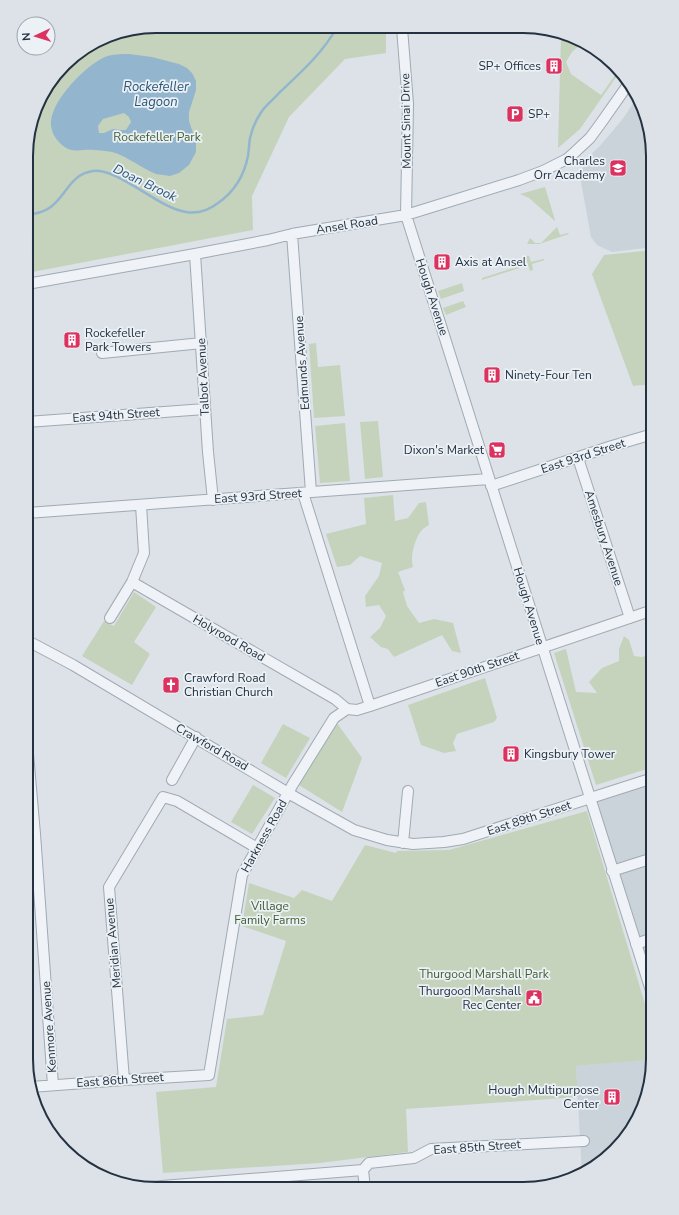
<svg xmlns="http://www.w3.org/2000/svg" width="679" height="1215" font-family="'Nunito Sans',sans-serif">
	<style>
		.built { fill: #cad2da }
		.green { fill: #c5d3bc }
		.water { fill: #93b5cd; fill-rule: evenodd }
		.lines { fill: none; stroke-linecap: round; stroke-linejoin: round }
		.stream { stroke: #93b5cd; stroke-width: 2.5 }
		.minor-casing { stroke: #a1a9b2; stroke-width: 12 }
		.minor { stroke: #eff2f6; stroke-width: 10 }
		.labels { text-anchor: middle; dominant-baseline: central; stroke-width: 3.5; stroke-linejoin: round; paint-order: stroke }
		.poi-label { font-size: 12px; fill: #243140; stroke: #ecf1f6; text-anchor: start }
		.street-label { font-size: 12px; fill: #243140; stroke: #ecf1f6 }
		.park-label { font-size: 12px; fill: #3e5d30; stroke: #ecf1f6 }
		.water-label { font-size: 13px; font-style: italic; fill: #2a5678; stroke: #ecf1f6 }
		.rim { fill: none; stroke: #243140; stroke-width: 2 }
	</style>
	<rect width="100%" height="100%" fill="#dce2e8"/>
	<!-- built -->
	<path class="built" d="M636,99L646,114L653,156V247L612,252L597,245L591,237L580,176L585,160L599,147L622,120Z
		M644,781L653,808V997L591,799Z
		M653,1059V1068L643,1109L626,1138L596,1167L582,1174L576,1066Z"/>
	<!-- green -->
	<path class="green" d="M156,26L386,27V53L345,59L289,117L252,196L253,230L27,273V139L39,98L70,58L106,36Z
		M561,35L581,44L572,52L566,62L571,74L601,95L618,71L619,73L580,129L558,148Z
		M545,187L555,220V221L529,198L520,194Z
		M557,227L560,235L568,233L569,234L539,244H527L530,238L535,243H541Z
		M653,250V384L633,386L592,274L604,255Z
		M527,256H529L531,262L543,259L545,260L532,264L533,270L530,271L526,258Z
		M526,264V266L482,280V278Z
		M462,283L464,291L441,299L438,291Z
		M463,301L466,307L446,315L443,308Z
		M316,343L318,367L340,365L345,416L314,418L309,344Z
		M378,421L383,477L365,479L360,422Z
		M345,423L350,481L320,483L315,426Z
		M393,495L395,521L408,518L419,503L426,502L429,525C425,527 421,530 419,534C414,543 410,557 413,567L398,572L405,590L403,592L407,606L419,623L434,619L453,623L461,653L452,651L442,635L394,657L388,649L381,647L370,637L380,628L386,616L379,605L366,607L365,596L379,576L382,563L360,556L350,565L337,567L326,534L366,524L364,498Z
		M134,592L156,607L134,642L150,654L132,685L82,656L104,621L114,626Z
		M624,636L629,640L634,656L642,657L649,654V650L653,649V697L646,704L649,712L653,717V728L649,730L653,743V767L596,785L554,653L566,649L576,692L597,693L589,682L602,668L619,661V649Z
		M485,678L497,718L494,722L457,734L453,743L456,751L444,753L421,745L408,705Z
		M337,723L362,758L342,812L299,785Z
		M283,724L310,738L286,778L261,763Z
		M253,785L275,798L252,834L231,822Z
		M587,811L645,1004L647,1060L576,1066L578,1097L406,1109L408,1152L320,1163L163,1173L156,1092L216,1087L227,1019L263,1015L286,941L242,926L249,883L294,898L302,890L332,901L365,845L396,853L397,851L449,850Z"/>
	<!-- water -->
	<path class="water" d="M129,54L152,57L179,64L187,68L192,73L196,81V90L189,112V121L196,142V152L189,165L179,173L170,176L156,174C141,168 127,156 112,152C106,151 99,150 94,150C82,149 72,154 62,145C55,139 50,130 51,121C53,99 86,65 105,57C112,54 121,54 129,54ZM124,113L129,117L131,122L126,130H120L113,129L104,133H99L98,126L103,119Z"/>
	<g class="lines">
		<!-- stream -->
		<path class="stream" d="M27,214C66,214 62,175 93,171C119,168 158,208 186,212C198,214 209,210 218,203C234,192 244,176 248,156C249,150 249,144 250,138C252,129 257,118 262,111C267,104 274,99 279,93C300,73 323,53 337,27"/>
		<!-- minor casing -->
		<g class="minor-casing">
			<path id="minor" d="M402,28L408,104L406,215L653,997
				M292,234L311,492
				M195,254L208,452L213,500
				M27,284L195,254L268,240L292,234L406,215L519,180L543,171L567,159L575,152L590,138L601,123L627,86
				M102,353L202,343
				M27,422L205,409
				M578,458L630,618
				M491,486L612,446L646,436H653
				M303,493L370,706
				M27,513L489,479
				M132,582L335,699L347,709
				M110,618L132,582L144,553L141,505
				M26,640L73,665L295,797L354,830L387,840L413,844L444,842L463,839L653,778
				M26,731L35,834L53,1085
				M172,780L196,737
				M403,843L408,791
				M612,871L653,858
				M636,944L653,938
				M124,1080L109,887L163,797L177,801L257,848
				M31,1087L124,1080L209,1075L242,875L293,784L334,718L347,709L357,710L370,706L653,610
				M363,1170L365,1189
				M137,1188L363,1170L369,1163L414,1158L431,1149L584,1141"/>
		</g>
		<!-- minor -->
		<use href="#minor" class="minor"/>
	</g>
	<!-- icons -->
	<defs>
		<g id="building-square" transform="scale(0.9)"><rect x="-9" y="-9" width="18" height="18" rx="4" fill="#dc325f" stroke="#ecf1f6"/><path d="M-4-6H4V6H1V3H-1V6H-4ZM-2.5-4.3h1.7v1.8h-1.7ZM.8-4.3h1.7v1.8H.8ZM-2.5-1h1.7V.8h-1.7ZM.8-1h1.7V.8H.8Z" fill="#fff"/></g>
		<g id="parking-square" transform="scale(0.9)"><rect x="-9" y="-9" width="18" height="18" rx="4" fill="#dc325f" stroke="#ecf1f6"/><path d="M-3.5-5.5H1a3.5 3.5 0 0 1 0 7H-1V5.5H-3.5ZM-1-3.4V-.6H.8a1.4 1.4 0 0 0 0-2.8Z" fill="#fff"/></g>
		<g id="school-square" transform="scale(0.9)"><rect x="-9" y="-9" width="18" height="18" rx="4" fill="#dc325f" stroke="#ecf1f6"/><path d="M0-5L7-2L0 1L-7-2ZM-4 1L0 2.5L4 1V4Q0 6-4 4Z" fill="#fff"/></g>
		<g id="supermarket-square" transform="scale(0.9)"><rect x="-9" y="-9" width="18" height="18" rx="4" fill="#dc325f" stroke="#ecf1f6"/><path d="M-6-5.5h2.5l.6 2H6L4.5 2H-2.5L-4.4-4H-6ZM-1.5 3.2a1.3 1.3 0 1 0 .1 0ZM3 3.2a1.3 1.3 0 1 0 .1 0Z" fill="#fff"/></g>
		<g id="church-square" transform="scale(0.9)"><rect x="-9" y="-9" width="18" height="18" rx="4" fill="#dc325f" stroke="#ecf1f6"/><path d="M-1.2-6h2.4v3.5h3.3v2.4h-3.3V6h-2.4V-.1h-3.3v-2.4h3.3Z" fill="#fff"/></g>
		<g id="civic-square" transform="scale(0.9)"><rect x="-9" y="-9" width="18" height="18" rx="4" fill="#dc325f" stroke="#ecf1f6"/><path d="M-.6-6.5H3V-4.5H.6V-3L4-1V1h2V6H-6V1h2V-1L-.6-3ZM-1.2 2.5V6h2.4V2.5Z" fill="#fff"/></g>
	</defs>
	<g fill-rule="evenodd">
		<use href="#building-square" x="554" y="66"/>
		<use href="#parking-square" x="515" y="114"/>
		<use href="#school-square" x="618" y="168"/>
		<use href="#building-square" x="442" y="262"/>
		<use href="#building-square" x="72" y="340"/>
		<use href="#building-square" x="492" y="375"/>
		<use href="#supermarket-square" x="497" y="450"/>
		<use href="#church-square" x="171" y="685"/>
		<use href="#building-square" x="511" y="754"/>
		<use href="#civic-square" x="534" y="998"/>
		<use href="#building-square" x="612" y="1097"/>
	</g>
	<g class="labels">
		<!-- poi labels -->
		<g class="poi-label">
			<text x="541" y="66" text-anchor="end">SP+ Offices</text>
			<text x="528" y="114">SP+</text>
			<text x="605" y="161" text-anchor="end">Charles<tspan x="605" dy="14">Orr Academy</tspan></text>
			<text x="455" y="262">Axis at Ansel</text>
			<text x="85" y="333">Rockefeller<tspan x="85" dy="14">Park Towers</tspan></text>
			<text x="505" y="375">Ninety-Four Ten</text>
			<text x="484" y="450" text-anchor="end">Dixon's Market</text>
			<text x="184" y="678">Crawford Road<tspan x="184" dy="14">Christian Church</tspan></text>
			<text x="524" y="754">Kingsbury Tower</text>
			<text x="521" y="991" text-anchor="end">Thurgood Marshall<tspan x="521" dy="14">Rec Center</tspan></text>
			<text x="599" y="1090" text-anchor="end">Hough Multipurpose<tspan x="599" dy="14">Center</tspan></text>
		</g>
		<!-- street labels -->
		<g class="street-label">
			<text transform="translate(406 121) rotate(-91)">Mount Sinai Drive</text>
			<text transform="translate(347 225) rotate(-9)">Ansel Road</text>
			<text transform="translate(432 297) rotate(72)">Hough Avenue</text>
			<text transform="translate(302 363) rotate(-94)">Edmunds Avenue</text>
			<text transform="translate(203 377) rotate(-93)">Talbot Avenue</text>
			<text transform="translate(116 415) rotate(-4)">East 94th Street</text>
			<text transform="translate(583 456) rotate(-18)">East 93rd Street</text>
			<text transform="translate(258 496) rotate(-4)">East 93rd Street</text>
			<text transform="translate(604 538) rotate(72)">Amesbury Avenue</text>
			<text transform="translate(529 606) rotate(73)">Hough Avenue</text>
			<text transform="translate(229 638) rotate(30)">Holyrood Road</text>
			<text transform="translate(477 669) rotate(-19)">East 90th Street</text>
			<text transform="translate(212 747) rotate(30)">Crawford Road</text>
			<text transform="translate(529 818) rotate(-18)">East 89th Street</text>
			<text transform="translate(264 836) rotate(-61)">Harkness Road</text>
			<text transform="translate(113 943) rotate(-95)">Meridian Avenue</text>
			<text transform="translate(49 1027) rotate(-94)">Kenmore Avenue</text>
			<text transform="translate(120 1080) rotate(-4)">East 86th Street</text>
			<text transform="translate(477 1147) rotate(-4)">East 85th Street</text>
		</g>
		<!-- park labels -->
		<g class="park-label">
			<text x="157" y="137">Rockefeller Park</text>
			<text x="270" y="906">Village<tspan x="270" dy="14">Family Farms</tspan></text>
			<text x="484" y="974">Thurgood Marshall Park</text>
		</g>
		<!-- water labels -->
		<g class="water-label">
			<text x="156" y="87">Rockefeller<tspan x="156" dy="15">Lagoon</tspan></text>
			<text transform="translate(145 183) rotate(26)">Doan Brook</text>
		</g>
	</g>
	<!-- crop -->
	<path d="M0 0H679V1215H0ZM156 33H523A123 123 0 0 1 646 156V1059A123 123 0 0 1 523 1182H156A123 123 0 0 1 33 1059V156A123 123 0 0 1 156 33Z" fill="#dce2e7" fill-rule="evenodd"/>
	<path class="rim" d="M156 33H523A123 123 0 0 1 646 156V1059A123 123 0 0 1 523 1182H156A123 123 0 0 1 33 1059V156A123 123 0 0 1 156 33Z"/>
	<!-- north arrow -->
	<g transform="translate(36 36) rotate(266)"><circle r="19" fill="#ecf1f6" stroke="#9ca4ad"/>
	<path d="M0-3L7 15L0 10L-7 15Z" fill="#dc325f"/>
	<text y="-6" font-size="11" font-weight="bold" text-anchor="middle" fill="#243140">N</text>
	</g>
</svg>
